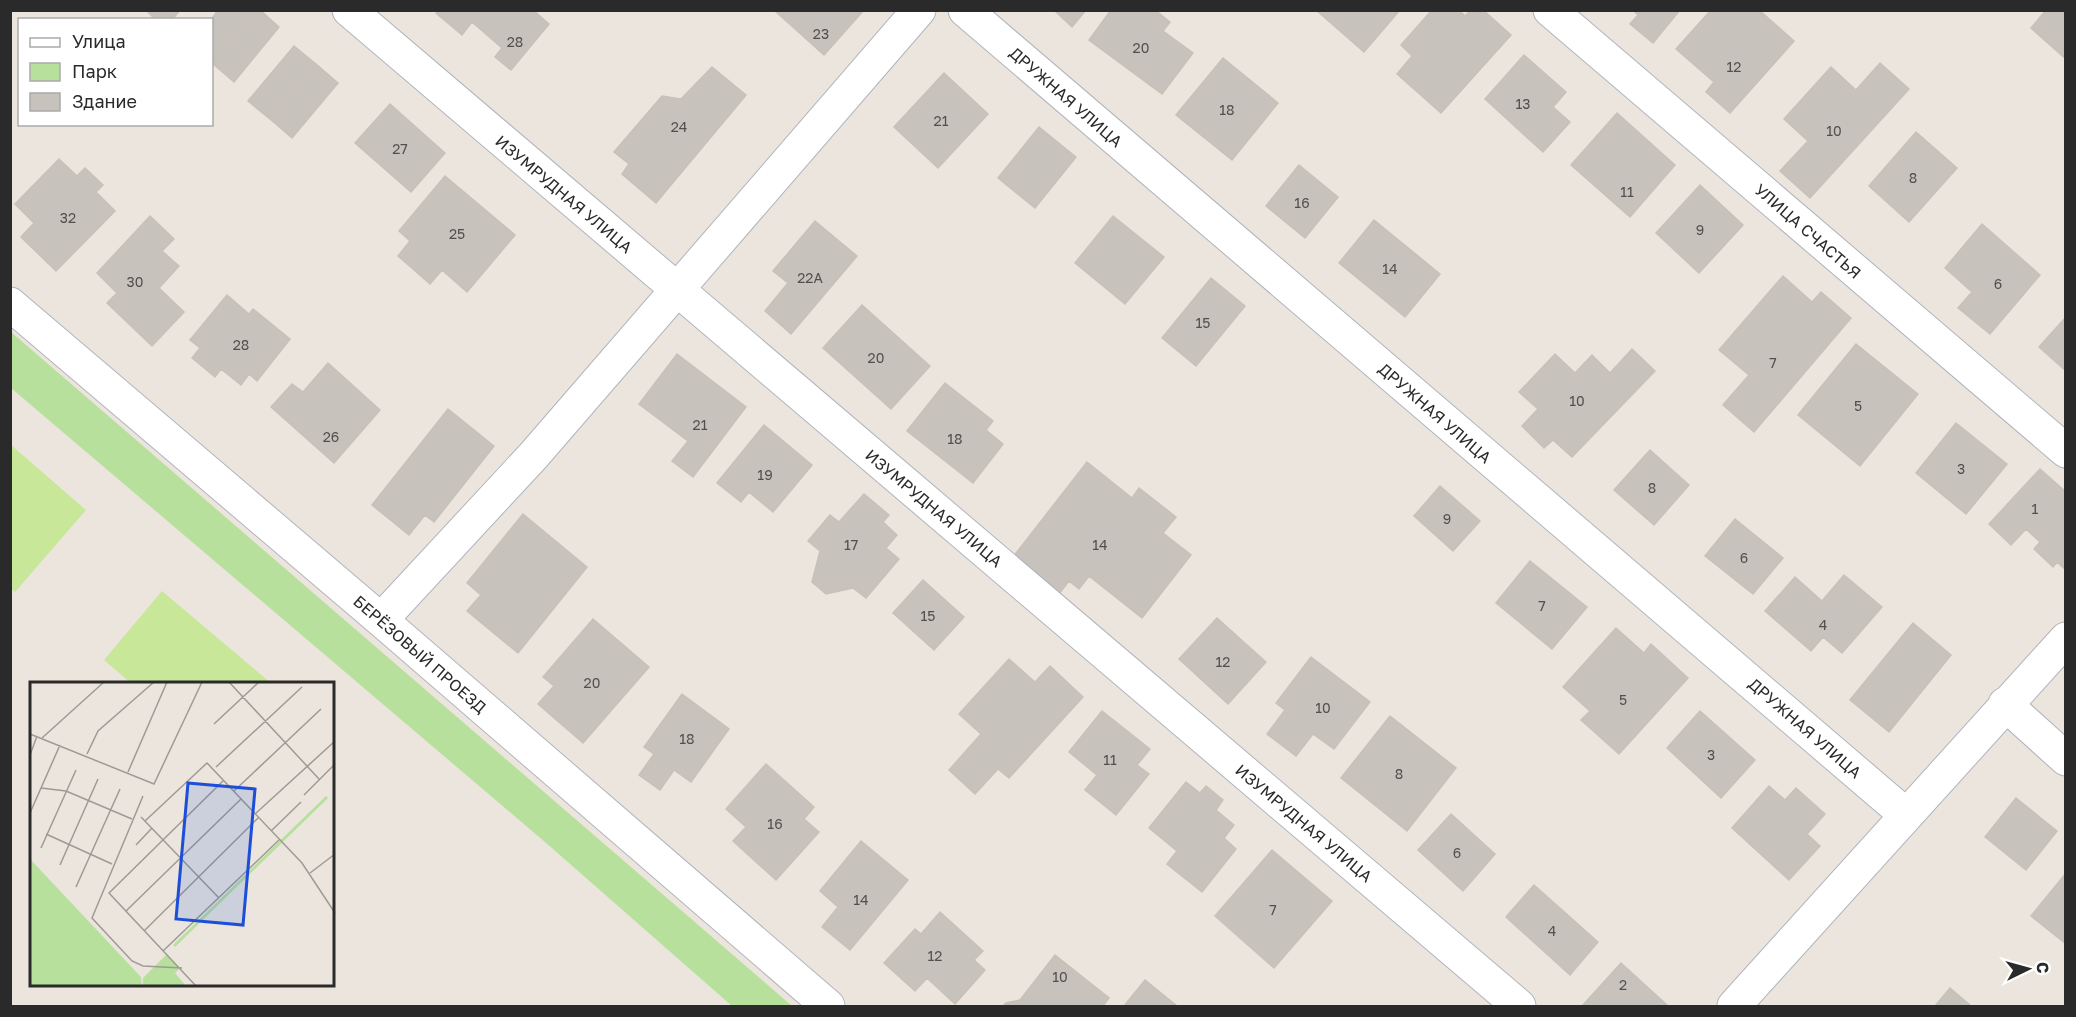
<svg xmlns="http://www.w3.org/2000/svg" width="2076" height="1017" font-family="'Golos Text',sans-serif">
	<style>
		.green { fill: #b6e09c }
		.pitch { fill: #c8e798 }
		.building { fill: #c7c2bc; stroke: #c7c1b7; stroke-width: 1.5 }
		.lines { fill: none; stroke-linecap: round; stroke-linejoin: round }
		.minor-casing { stroke: #b0b4be; stroke-width: 35 }
		.minor { stroke: #fff; stroke-width: 33 }
		.labels { text-anchor: middle; dominant-baseline: central; stroke-width: 4.5; stroke-linejoin: round; paint-order: stroke }
		.number-label { font-size: 14px; fill: #51504e }
		.street-label { font-size: 16px; fill: #2a2a2a; stroke: #fff }
		.inset-road { fill: none; stroke: #9e9a95; stroke-width: 1.5 }
		.view { fill: #1d4ed8; fill-opacity: 0.15; stroke: #1d4ed8; stroke-width: 3 }
		.inset-edge { fill: none; stroke: #2a2a2a; stroke-width: 3 }
	</style>
	<rect width="100%" height="100%" fill="#ece5dd"/>
	<!-- green -->
	<path class="green" d="M10,332H11L792,1006H732L545,842L11,388Z"/>
	<!-- pitch -->
	<path class="pitch" d="M11,445L86,510L15,592L10,588Z
		M162,591L272,684H132L104,660Z"/>
	<!-- building -->
	<path class="building" d="M146,10H180L172,20H156Z
		M218,10H253L212,61L211,20Z
		M253,10H260L279,27L234,82L212,63V61Z
		M438,10H533L549,24L511,70L495,57L502,48L472,22L462,35L436,13Z
		M774,10H864L824,55Z
		M1054,10H1086L1072,27Z
		M1111,10H1155L1170,22L1163,31L1193,53L1162,94L1089,40Z
		M1316,10H1400L1364,52Z
		M1432,10H1459L1465,16L1471,10H1483L1511,35L1441,113L1397,74L1412,56L1401,45Z
		M1633,10H1680L1653,43L1630,24L1638,15Z
		M1711,10H1759L1794,41L1730,113L1706,92L1714,82L1676,49Z
		M2046,10H2066V59L2031,28Z
		M294,46L316,64L270,119L248,101Z
		M1524,55L1566,92L1553,107L1570,122L1543,152L1485,99Z
		M1223,58L1278,103L1232,160L1176,115Z
		M1880,63L1909,89L1810,198L1780,171L1808,141L1784,119L1831,67L1856,90Z
		M316,64L338,83L292,138L270,119Z
		M712,67L746,95L656,203L622,174L629,164L614,152L662,96L681,99Z
		M944,73L988,114L938,168L894,127Z
		M390,104L445,153L411,192L355,143Z
		M1617,113L1675,165L1630,217L1571,165Z
		M1039,127L1076,157L1035,208L998,178Z
		M1916,132L1957,168L1909,222L1869,186Z
		M59,159L77,176L85,168L103,185L96,192L115,211L56,271L21,237L34,223L15,204Z
		M1299,165L1338,197L1305,238L1266,206Z
		M445,176L515,235L467,292L442,270L430,284L398,256L410,241L399,231Z
		M1700,185L1743,225L1699,273L1656,233Z
		M150,216L174,239L162,251L179,266L159,288L184,312L152,346L107,303L117,293L97,273Z
		M1113,216L1164,257L1125,304L1075,263Z
		M1374,220L1440,274L1405,317L1339,263Z
		M815,221L857,256L791,334L765,311L788,283L773,271Z
		M1982,224L2040,275L1990,334L1958,308L1972,292L1945,268Z
		M1783,276L1812,302L1821,292L1851,318L1754,432L1723,405L1749,375L1719,350Z
		M1211,278L1245,306L1196,366L1162,338Z
		M227,295L249,314L253,309L290,339L257,381L249,374L241,385L221,369L215,377L192,358L200,348L190,340Z
		M862,305L930,366L891,409L823,348Z
		M2066,317V371L2039,347Z
		M1856,344L1918,394L1860,466L1798,415Z
		M1632,349L1655,371L1572,457L1553,440L1544,448L1522,426L1538,409L1519,392L1555,354L1575,373L1592,355L1610,373Z
		M677,354L746,407L693,477L672,461L688,441L639,404Z
		M328,363L380,410L334,463L271,407L292,384L303,392Z
		M945,383L993,421L986,430L1003,444L973,483L907,431Z
		M448,409L494,446L434,522L425,515L409,535L372,505Z
		M1956,423L2007,464L1966,514L1916,473Z
		M764,425L812,465L773,512L749,492L741,502L717,483Z
		M1650,450L1689,485L1654,525L1614,490Z
		M1087,462L1132,498L1139,488L1176,517L1163,533L1191,555L1142,618L1089,576L1079,589L1069,581L1059,594L1013,557Z
		M2040,469L2066,492V570L2057,562L2053,567L2034,549L2040,542L2026,529L2011,545L1989,524Z
		M1440,486L1480,521L1453,551L1414,516Z
		M864,494L889,515L883,522L897,535L886,548L899,559L866,598L853,588L826,594L812,582L820,551L808,541L830,515L839,522Z
		M523,514L587,567L518,653L467,611L481,595L467,583Z
		M1735,519L1783,558L1753,594L1705,556Z
		M1530,561L1587,607L1552,649L1496,603Z
		M1844,575L1882,607L1842,653L1823,637L1811,651L1765,611L1795,577L1822,601Z
		M923,580L964,617L934,650L893,613Z
		M1217,618L1266,662L1228,704L1179,659Z
		M593,619L649,667L583,743L538,704L554,686L543,677Z
		M1913,623L1951,655L1889,732L1850,700Z
		M1616,628L1644,653L1651,644L1688,678L1619,754L1581,720L1590,711L1563,687Z
		M1311,657L1370,702L1334,749L1313,734L1296,756L1267,734L1285,710L1276,703Z
		M1009,659L1035,682L1050,666L1083,697L1009,778L998,769L975,794L949,770L981,734L959,714Z
		M682,694L729,729L691,782L674,770L660,790L639,775L654,754L644,747Z
		M1102,711L1150,749L1137,765L1149,774L1116,815L1085,790L1097,775L1069,752Z
		M1700,711L1755,760L1721,798L1667,748Z
		M1390,716L1456,768L1407,831L1341,778Z
		M766,764L814,807L804,819L819,832L776,880L733,841L746,827L726,809Z
		M1186,782L1200,793L1206,786L1223,800L1216,810L1234,825L1224,838L1236,849L1202,892L1167,864L1177,851L1149,828Z
		M1769,786L1785,800L1796,788L1825,814L1807,834L1820,846L1789,880L1732,828Z
		M2016,798L2057,831L2026,870L1985,837Z
		M1451,814L1495,854L1463,891L1418,850Z
		M861,841L908,880L850,950L822,927L838,907L820,891Z
		M1272,850L1332,901L1274,968L1215,916Z
		M2066,873V944L2031,916Z
		M1534,885L1598,942L1570,975L1506,917Z
		M940,912L983,951L974,960L985,970L955,1004L927,978L915,991L884,963L915,929L921,934Z
		M1055,955L1109,998L1103,1006H1003L1006,1003L1020,1000Z
		M1621,963L1667,1005L1666,1006H1582Z
		M1145,980L1177,1006H1124Z
		M1950,988L1971,1006H1935Z"/>
	<g class="lines">
		<!-- minor casing -->
		<g class="minor-casing">
			<path id="minor" d="M349,10L1519,1006
				M965,10L1906,815
				M1550,10L2066,451
				M10,304L381,620L828,1006
				M381,620L534,455L919,10
				M2005,704L2066,759
				M1734,1006L2066,639"/>
		</g>
		<!-- minor -->
		<use href="#minor" class="minor"/>
	</g>
	<g class="labels">
		<!-- number labels -->
		<g class="number-label">
			<text x="821" y="33">23</text>
			<text x="515" y="41">28</text>
			<text x="1141" y="47">20</text>
			<text x="1734" y="66">12</text>
			<text x="1523" y="103">13</text>
			<text x="1227" y="109">18</text>
			<text x="941" y="120">21</text>
			<text x="679" y="126">24</text>
			<text x="1834" y="130">10</text>
			<text x="400" y="148">27</text>
			<text x="1913" y="177">8</text>
			<text x="1627" y="191">11</text>
			<text x="1302" y="202">16</text>
			<text x="68" y="217">32</text>
			<text x="1700" y="229">9</text>
			<text x="457" y="233">25</text>
			<text x="1390" y="268">14</text>
			<text x="810" y="277">22А</text>
			<text x="135" y="281">30</text>
			<text x="1998" y="283">6</text>
			<text x="1203" y="322">15</text>
			<text x="241" y="344">28</text>
			<text x="876" y="357">20</text>
			<text x="1773" y="362">7</text>
			<text x="1577" y="400">10</text>
			<text x="1858" y="405">5</text>
			<text x="700" y="424">21</text>
			<text x="331" y="436">26</text>
			<text x="955" y="438">18</text>
			<text x="1961" y="468">3</text>
			<text x="765" y="474">19</text>
			<text x="1652" y="487">8</text>
			<text x="2035" y="508">1</text>
			<text x="1447" y="518">9</text>
			<text x="851" y="544">17</text>
			<text x="1100" y="544">14</text>
			<text x="1744" y="557">6</text>
			<text x="1542" y="605">7</text>
			<text x="928" y="615">15</text>
			<text x="1823" y="624">4</text>
			<text x="1223" y="661">12</text>
			<text x="592" y="682">20</text>
			<text x="1623" y="699">5</text>
			<text x="1323" y="707">10</text>
			<text x="687" y="738">18</text>
			<text x="1711" y="754">3</text>
			<text x="1110" y="759">11</text>
			<text x="1399" y="773">8</text>
			<text x="775" y="823">16</text>
			<text x="1457" y="852">6</text>
			<text x="861" y="899">14</text>
			<text x="1273" y="909">7</text>
			<text x="1552" y="930">4</text>
			<text x="935" y="955">12</text>
			<text x="1060" y="976">10</text>
			<text x="1623" y="984">2</text>
		</g>
		<!-- street labels -->
		<g class="street-label">
			<text transform="translate(1066 97) rotate(41)">ДРУЖНАЯ УЛИЦА</text>
			<text transform="translate(564 194) rotate(40)">ИЗУМРУДНАЯ УЛИЦА</text>
			<text transform="translate(1808 231) rotate(41)">УЛИЦА СЧАСТЬЯ</text>
			<text transform="translate(1435 413) rotate(41)">ДРУЖНАЯ УЛИЦА</text>
			<text transform="translate(934 508) rotate(40)">ИЗУМРУДНАЯ УЛИЦА</text>
			<text transform="translate(420 654) rotate(41)">БЕРЁЗОВЫЙ ПРОЕЗД</text>
			<text transform="translate(1805 728) rotate(41)">ДРУЖНАЯ УЛИЦА</text>
			<text transform="translate(1304 823) rotate(40)">ИЗУМРУДНАЯ УЛИЦА</text>
		</g>
	</g>
	<!-- overview -->
	<g transform="translate(30 682)">
		<rect width="304" height="304" fill="#ece5dd"/>
		<path d="M296,114L298,116L145,265L143,263ZM0,177L111,295L112,304H0ZM136,273L150,286L145,291L156,304H113V296Z" fill="#b6e09c"/>
		<path class="inset-road" d="M199,0L289,97M184,42L229,0M0,52L124,102L172,0M12,56L74,0M57,72L68,49L124,0M0,73L7,54M186,85L272,5M98,90L137,0M11,106L36,109L102,137M204,109L291,27M274,113L305,82M113,114L62,236L102,279L113,284L152,286M0,131L30,63M225,132L305,59M111,135L189,216M115,139L177,81L272,181L305,231M241,149L271,120M16,152L82,182M106,163L122,146M11,166L46,88M30,183L68,97M280,191L305,172M46,205L90,107M96,229L211,117M114,249L228,136M133,269L249,158M166,304L79,211L194,98"/>
		<path class="view" d="M158,101L225,107L213,243L146,237Z"/>
		<rect width="304" height="304" class="inset-edge"/>
	</g>
	<!-- border -->
	<rect width="2076" height="1017" fill="none" stroke="#2a2a2a" stroke-width="24"/>
	<!-- legend -->
	<rect x="18" y="18" width="195" height="108" fill="#ffffff" stroke="#aaaaaa" stroke-width="1.5"/>
	<rect x="30" y="38" width="30" height="9" fill="#ffffff" stroke="#aaaaaa" stroke-width="1.5"/>
	<text x="72" y="48" font-size="18" fill="#2a2a2a">Улица</text>
	<rect x="30" y="63" width="30" height="18" fill="#b6e09c" stroke="#aaaaaa" stroke-width="1.5"/>
	<text x="72" y="78" font-size="18" fill="#2a2a2a">Парк</text>
	<rect x="30" y="93" width="30" height="18" fill="#c7c2bc" stroke="#aaaaaa" stroke-width="1.5"/>
	<text x="72" y="108" font-size="18" fill="#2a2a2a">Здание</text>
	<!-- north arrow -->
	<g transform="translate(2028 969) rotate(85)" stroke="#ffffff" stroke-width="4.5" paint-order="stroke">
	<path d="M0-4.5L10 22L0 15L-10 22Z" fill="#2a2a2a"/>
	<text y="-9" font-size="16" font-weight="bold" text-anchor="middle" fill="#2a2a2a">С</text>
	</g>
</svg>
